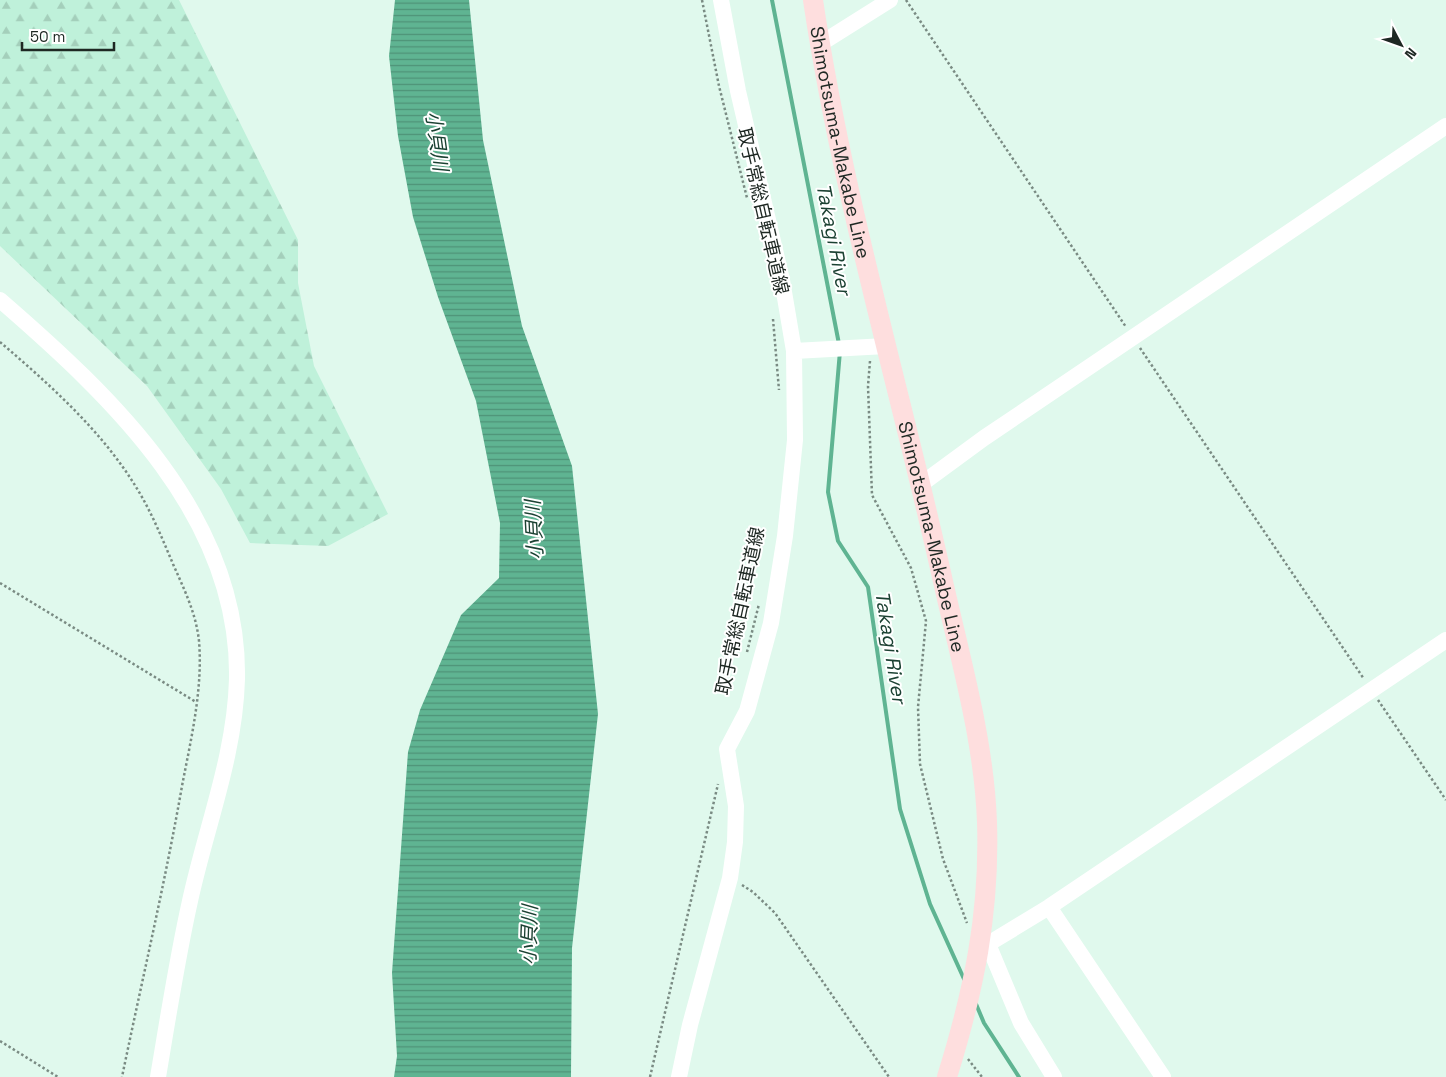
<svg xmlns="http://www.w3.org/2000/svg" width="1446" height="1077" font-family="'Space Grotesk','Noto Sans JP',sans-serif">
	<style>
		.forest { fill: url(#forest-firs) }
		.water { fill: url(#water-rules) }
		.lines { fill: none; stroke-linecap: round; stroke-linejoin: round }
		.stream { stroke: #5fb492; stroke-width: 4 }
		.path { stroke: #7a8b83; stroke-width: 2.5; stroke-dasharray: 2.5 2.5; stroke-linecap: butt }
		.minor { stroke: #fff; stroke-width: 16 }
		.major { stroke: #fedede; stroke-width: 20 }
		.labels { text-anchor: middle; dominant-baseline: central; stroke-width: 4; stroke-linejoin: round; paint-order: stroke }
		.street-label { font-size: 19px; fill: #1e2823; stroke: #fff }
		.water-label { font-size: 20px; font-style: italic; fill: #1b4132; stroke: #fff }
	</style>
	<defs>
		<pattern id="forest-firs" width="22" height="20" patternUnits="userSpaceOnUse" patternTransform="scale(1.25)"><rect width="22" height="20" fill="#bff1da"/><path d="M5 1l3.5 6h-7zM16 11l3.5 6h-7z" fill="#a4cfbb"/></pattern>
		<pattern id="water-rules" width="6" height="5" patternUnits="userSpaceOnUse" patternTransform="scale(1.25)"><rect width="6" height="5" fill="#5fb492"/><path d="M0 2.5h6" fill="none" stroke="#4e9277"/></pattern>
	</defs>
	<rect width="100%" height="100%" fill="#e0f9ed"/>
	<!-- forest -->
	<path class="forest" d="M0,0H179L298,240V283L314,366L388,514L328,546L250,543L221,489L147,386L0,246Z"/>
	<!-- water -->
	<path class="water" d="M395,0H469L483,140L522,326L572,466L598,714L572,948L571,1077H394L397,1056L392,973L408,752L420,710L461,615L499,578L500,523L476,401L438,297L413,217L398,136L389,56Z"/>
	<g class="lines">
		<!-- stream -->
		<path class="stream" d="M772,0L839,344
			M840,351L828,492L838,541L868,587L900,809L930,904L964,979
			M976,1004L984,1023L1019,1077"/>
		<!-- path -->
		<path class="path" d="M702,0L719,86L747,198
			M906,0L1126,327
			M773,319L779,390
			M0,342C49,384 102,431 136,487C151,511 162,538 173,564C184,589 196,613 199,641C203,689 191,739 182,786C165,883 142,980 122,1077
			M1140,348L1364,679
			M870,361L868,386L872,495L911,568L926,621L918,707L920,764L943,859L967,923
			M0,583L196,702
			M747,652L759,604
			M1378,700L1446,800
			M742,885L753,892L775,913L889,1077
			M0,1041L58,1077
			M968,1059L982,1077
			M650,1077L718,784"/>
		<!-- minor -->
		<path class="minor" d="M820,44L890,0
			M0,300C113,398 240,517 237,679C235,756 206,827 190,901C177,959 168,1018 158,1077
			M794,351L886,346
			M920,485L984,438L1446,126
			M1049,907L1163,1077
			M981,943L988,944L1049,907L1446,640
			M988,944L1021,1023L1054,1077
			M679,1077L690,1025L730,878L735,842L736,806L727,749L747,711L771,623L785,536L795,440L794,351L782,280L738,91L721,0"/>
		<!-- major -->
		<path class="major" id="s1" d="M813,0C842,195 899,385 942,577C960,658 984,739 987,822C990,913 974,990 947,1077"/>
	</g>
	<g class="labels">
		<!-- street labels -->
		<g class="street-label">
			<text stroke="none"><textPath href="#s1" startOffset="145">Shimotsuma-Makabe Line</textPath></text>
			<text transform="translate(763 211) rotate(77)">取手常総自転車道線</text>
			<text stroke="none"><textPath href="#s1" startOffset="550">Shimotsuma-Makabe Line</textPath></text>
			<text transform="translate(740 611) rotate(-78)">取手常総自転車道線</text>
		</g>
		<!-- water labels -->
		<g class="water-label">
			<text transform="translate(437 141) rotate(82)">小貝川</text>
			<text transform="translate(834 239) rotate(79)">Takagi River</text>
			<text transform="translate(534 530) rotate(-93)">小貝川</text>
			<text transform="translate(891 647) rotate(81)">Takagi River</text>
			<text transform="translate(529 935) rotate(-88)">小貝川</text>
		</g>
	</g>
	<!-- north arrow -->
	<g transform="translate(1401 45) rotate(131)" stroke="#ffffff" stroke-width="4" paint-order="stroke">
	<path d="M0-4L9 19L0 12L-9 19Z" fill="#1e2823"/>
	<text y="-8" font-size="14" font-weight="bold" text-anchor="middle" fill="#1e2823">N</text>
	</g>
	<!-- scale -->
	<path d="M22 42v8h92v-8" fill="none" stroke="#1e2823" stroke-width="2.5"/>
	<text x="30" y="42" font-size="15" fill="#1e2823" stroke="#ffffff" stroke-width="4" paint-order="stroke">50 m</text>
</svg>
